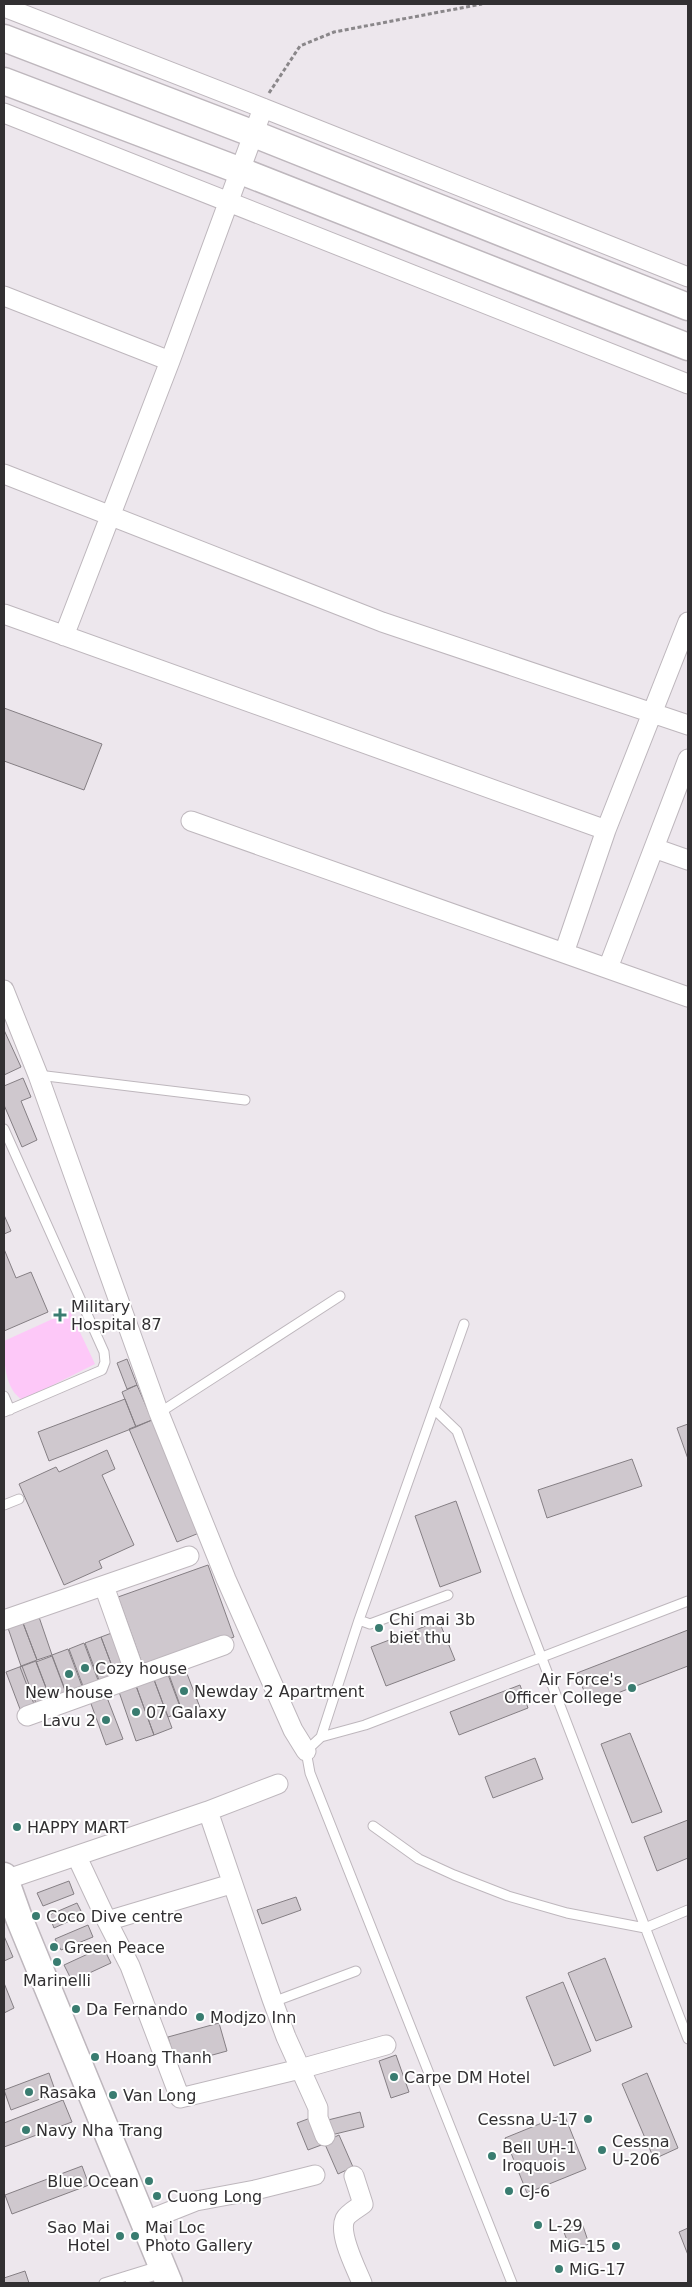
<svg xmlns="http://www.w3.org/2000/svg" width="692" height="2287" font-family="'DejaVu Sans',sans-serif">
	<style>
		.green { fill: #fdc8f8 }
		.building { fill: #cfc8ce; stroke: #857f84 }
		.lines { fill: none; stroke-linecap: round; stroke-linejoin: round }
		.lane-casing { stroke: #beb7bd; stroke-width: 11 }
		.street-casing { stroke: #beb7bd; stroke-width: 21 }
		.secondary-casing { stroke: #beb7bd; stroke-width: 29 }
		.path { stroke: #8a878a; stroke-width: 3; stroke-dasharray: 4 2.5; stroke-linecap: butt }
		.lane { stroke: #fff; stroke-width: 9 }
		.street { stroke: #fff; stroke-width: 19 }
		.secondary { stroke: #fff; stroke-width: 26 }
		.poi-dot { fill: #397c70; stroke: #fff; stroke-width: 2 }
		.labels { text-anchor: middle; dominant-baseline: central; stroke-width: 4; stroke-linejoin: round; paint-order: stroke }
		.poi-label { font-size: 16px; fill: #323032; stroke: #fff; text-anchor: start }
	</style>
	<rect width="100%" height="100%" fill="#ede7ed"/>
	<!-- green -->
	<path class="green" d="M70,1311L95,1364L23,1400C4,1390 4,1359 4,1341Z"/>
	<!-- building -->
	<path class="building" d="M4,708L102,744L84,790L4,761Z
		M4,1030L21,1067L4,1075Z
		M23,1078L31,1097L21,1101L37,1140L22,1147L4,1105V1086Z
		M4,1215L11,1231L4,1234Z
		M4,1249L16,1278L31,1272L48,1312L4,1331Z
		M127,1359L137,1385L127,1389L117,1363Z
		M137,1385L152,1420L136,1427L122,1392Z
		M125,1399L136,1427L49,1461L38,1432Z
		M152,1420L199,1533L177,1542L129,1429Z
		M688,1424V1459L677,1428Z
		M107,1450L115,1469L102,1475L134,1545L99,1561L102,1568L64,1585L19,1484L56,1467L59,1472Z
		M632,1459L642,1486L547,1518L538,1490Z
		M456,1501L481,1572L440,1587L415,1516Z
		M208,1565L234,1637L144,1669L118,1597Z
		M39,1617L52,1655L37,1660L23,1623Z
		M439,1621L455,1660L386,1686L371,1647Z
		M23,1623L37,1660L21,1666L8,1628Z
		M688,1630V1666L589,1704L577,1673Z
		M117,1631L134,1676L118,1682L101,1637Z
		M101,1637L118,1682L102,1688L85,1643Z
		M84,1643L101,1688L86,1694L69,1649Z
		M68,1649L85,1694L69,1700L52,1655Z
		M52,1656L69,1701L53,1706L36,1662Z
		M36,1661L53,1706L37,1712L20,1667Z
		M22,1666L39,1711L23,1717L6,1672Z
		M184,1666L201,1710L184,1716L168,1672Z
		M167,1672L182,1712L168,1717L153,1677Z
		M153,1677L172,1728L154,1735L135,1683Z
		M135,1683L154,1735L136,1741L118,1689Z
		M520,1685L528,1708L459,1735L450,1712Z
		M106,1695L123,1739L106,1745L90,1701Z
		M630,1733L662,1812L632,1823L601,1744Z
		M535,1758L543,1779L493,1798L485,1777Z
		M688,1820V1858L657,1871L644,1837Z
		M69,1881L74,1894L43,1906L37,1893Z
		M296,1897L301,1910L262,1924L257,1910Z
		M77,1903L83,1915L54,1928L49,1915Z
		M88,1925L93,1937L61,1950L55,1939Z
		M4,1936L13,1957L4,1961Z
		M103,1947L111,1963L72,1981L64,1965Z
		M605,1958L632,2027L596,2041L568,1973Z
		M563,1982L591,2051L554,2066L526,1997Z
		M4,1983L14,2008L4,2013Z
		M219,2023L227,2051L176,2065L168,2037Z
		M396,2055L409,2092L391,2098L379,2061Z
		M49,2073L56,2093L11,2110L4,2090Z
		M647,2073L678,2148L654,2159L622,2084Z
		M63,2100L72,2122L4,2147V2123Z
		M360,2112L364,2127L327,2136L324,2121Z
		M564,2114L586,2169L527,2193L505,2138Z
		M313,2117L324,2144L308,2150L297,2123Z
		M339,2135L353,2167L338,2174L324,2142Z
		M82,2166L89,2185L12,2214L5,2195Z
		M582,2223L589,2244L571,2250L563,2230Z
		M688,2228V2255L679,2232Z
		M25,2271L29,2283H4V2278Z"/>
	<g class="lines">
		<!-- lane casing -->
		<g class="lane-casing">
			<path id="lane" d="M38,1075L245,1100
				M4,1129L104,1352L105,1362L102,1370L4,1412
				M464,1324L359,1620L321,1737L306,1751L310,1773L512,2283
				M4,1396L10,1410
				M434,1409L457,1431L518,1596L688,2039
				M159,1413L340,1296
				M4,1505L19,1499
				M359,1620L370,1624L448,1595
				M321,1737L365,1725L688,1601
				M373,1826L419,1859L454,1875L508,1896L567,1913L645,1928L688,1910
				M273,2002L356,1971
				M104,2283L159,2266
				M130,2283L163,2273"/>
		</g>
		<!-- street casing -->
		<g class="street-casing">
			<path id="street" d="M4,7L263,108L688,277
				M4,113L688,384
				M4,296L170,361
				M4,474L382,622L688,725
				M4,614L606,830
				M64,636L170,361L263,108
				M191,821L688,997
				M654,848L688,860
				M564,953L606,830L688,622
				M608,968L688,759
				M4,990L38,1075L159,1413L226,1579L293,1730L306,1751
				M104,1586L136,1676
				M4,1620L189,1556
				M27,1716L224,1645
				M208,1811L272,1999L286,2037L318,2108V2118L325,2136
				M77,1857L107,1921L130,1966L180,2098L300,2069L386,2045
				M5,1880L208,1811L278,1784
				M107,1921L231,1884
				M354,2176L363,2204C358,2208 348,2213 345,2219C338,2234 356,2268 362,2283
				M143,2222L196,2201L255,2190L315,2175"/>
		</g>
		<!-- secondary casing -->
		<g class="secondary-casing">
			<path id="secondary" d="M4,38L254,134L688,307
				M4,81L241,171L688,347
				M4,1876L19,1918L169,2283"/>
		</g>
		<!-- path -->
		<path class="path" d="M269,93L300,46L334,32L482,4"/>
		<!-- lane -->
		<use href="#lane" class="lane"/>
		<!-- street -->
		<use href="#street" class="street"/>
		<!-- secondary -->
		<use href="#secondary" class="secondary"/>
	</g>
	<!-- markers -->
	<g class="poi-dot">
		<path d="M57.5 1307.5h5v5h5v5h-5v5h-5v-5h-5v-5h5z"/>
		<circle cx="379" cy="1628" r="5"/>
		<circle cx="85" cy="1668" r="5"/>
		<circle cx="69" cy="1674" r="5"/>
		<circle cx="632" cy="1688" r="5"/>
		<circle cx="184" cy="1691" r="5"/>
		<circle cx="136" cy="1712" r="5"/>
		<circle cx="106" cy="1720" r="5"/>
		<circle cx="17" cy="1827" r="5"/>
		<circle cx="36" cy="1916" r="5"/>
		<circle cx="54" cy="1947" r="5"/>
		<circle cx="57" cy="1962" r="5"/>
		<circle cx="76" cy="2009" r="5"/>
		<circle cx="200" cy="2017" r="5"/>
		<circle cx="95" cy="2057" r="5"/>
		<circle cx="394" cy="2077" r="5"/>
		<circle cx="29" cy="2092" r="5"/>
		<circle cx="113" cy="2095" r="5"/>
		<circle cx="588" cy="2119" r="5"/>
		<circle cx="26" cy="2130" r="5"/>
		<circle cx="602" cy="2150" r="5"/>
		<circle cx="492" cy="2156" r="5"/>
		<circle cx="149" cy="2181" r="5"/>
		<circle cx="509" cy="2191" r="5"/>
		<circle cx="157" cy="2196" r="5"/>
		<circle cx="538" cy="2225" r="5"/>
		<circle cx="120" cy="2236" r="5"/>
		<circle cx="135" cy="2236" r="5"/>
		<circle cx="616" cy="2246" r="5"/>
		<circle cx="559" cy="2269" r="5"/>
	</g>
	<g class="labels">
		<!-- poi labels -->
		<g class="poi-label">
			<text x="71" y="1306">Military<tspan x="71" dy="18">Hospital 87</tspan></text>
			<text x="389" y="1619">Chi mai 3b<tspan x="389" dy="18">biet thu</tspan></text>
			<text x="95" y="1668">Cozy house</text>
			<text x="622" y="1679" text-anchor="end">Air Force's<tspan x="622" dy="18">Officer College</tspan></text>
			<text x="194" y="1691">Newday 2 Apartment</text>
			<text x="69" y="1692" text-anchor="middle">New house</text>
			<text x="146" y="1712">07 Galaxy</text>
			<text x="96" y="1720" text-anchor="end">Lavu 2</text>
			<text x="27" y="1827">HAPPY MART</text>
			<text x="46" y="1916">Coco Dive centre</text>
			<text x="64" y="1947">Green Peace</text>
			<text x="57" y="1980" text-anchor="middle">Marinelli</text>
			<text x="86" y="2009">Da Fernando</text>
			<text x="210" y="2017">Modjzo Inn</text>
			<text x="105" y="2057">Hoang Thanh</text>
			<text x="404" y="2077">Carpe DM Hotel</text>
			<text x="39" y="2092">Rasaka</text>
			<text x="123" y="2095">Van Long</text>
			<text x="578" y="2119" text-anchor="end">Cessna U-17</text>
			<text x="36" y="2130">Navy Nha Trang</text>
			<text x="612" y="2141">Cessna<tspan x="612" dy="18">U-206</tspan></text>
			<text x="502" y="2147">Bell UH-1<tspan x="502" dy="18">Iroquois</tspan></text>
			<text x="139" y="2181" text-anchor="end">Blue Ocean</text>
			<text x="519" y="2191">CJ-6</text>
			<text x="167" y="2196">Cuong Long</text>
			<text x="548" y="2225">L-29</text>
			<text x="110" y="2227" text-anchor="end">Sao Mai<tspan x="110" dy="18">Hotel</tspan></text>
			<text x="145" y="2227">Mai Loc<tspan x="145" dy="18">Photo Gallery</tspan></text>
			<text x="606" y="2246" text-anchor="end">MiG-15</text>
			<text x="569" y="2269">MiG-17</text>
		</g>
	</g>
	<!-- border -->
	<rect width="692" height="2287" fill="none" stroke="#323032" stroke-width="10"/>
</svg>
